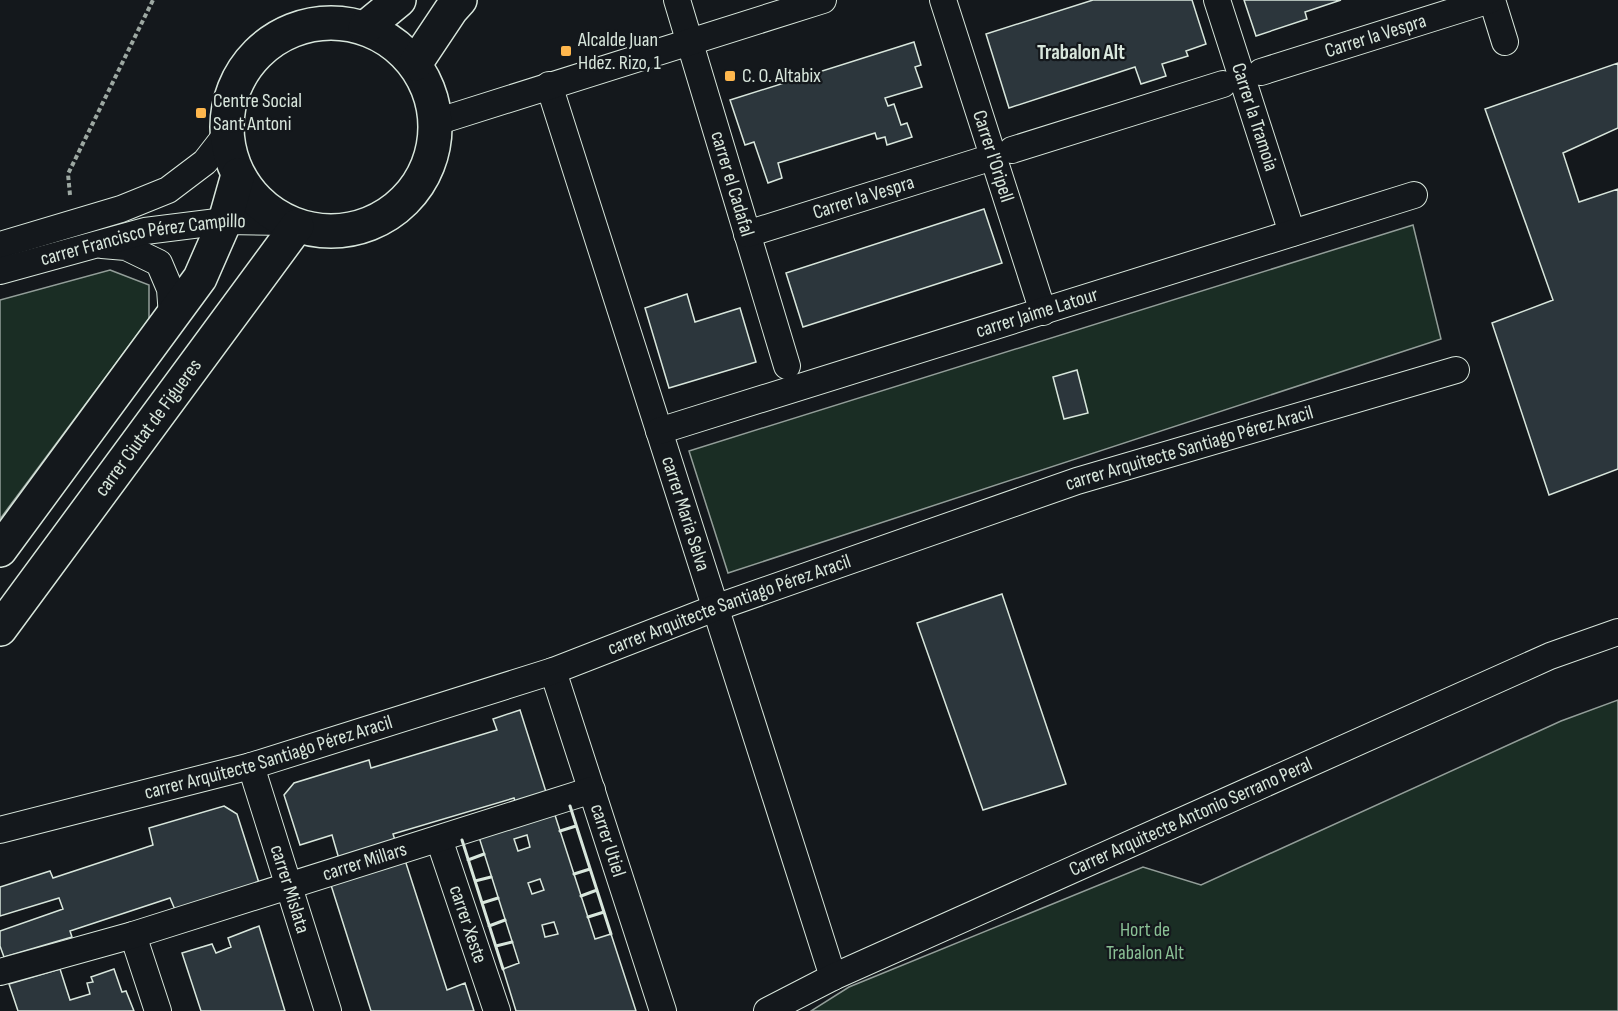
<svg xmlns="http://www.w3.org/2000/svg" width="1618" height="1011" font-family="'Sofia Sans Condensed',sans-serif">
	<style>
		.green { fill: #1a2d24; stroke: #939e99; stroke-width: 1.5 }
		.building { fill: #2c363c; stroke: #d8e6dc; stroke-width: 1.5; fill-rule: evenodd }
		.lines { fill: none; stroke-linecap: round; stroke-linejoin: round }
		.street-casing { stroke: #d8e6dc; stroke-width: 28 }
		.primary-casing { stroke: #d8e6dc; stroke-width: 36 }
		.path { stroke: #9da8a2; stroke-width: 4; stroke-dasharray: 4.5 3; stroke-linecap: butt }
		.street { stroke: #14181c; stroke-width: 26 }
		.primary { stroke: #14181c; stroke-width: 33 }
		.wall { stroke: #d8e6dc; stroke-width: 3 }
		.poi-dot { fill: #ffb74d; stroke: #14181c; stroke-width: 2 }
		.labels { text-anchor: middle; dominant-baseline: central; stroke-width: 4.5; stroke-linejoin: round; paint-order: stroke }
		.street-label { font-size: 20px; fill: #d8e6dc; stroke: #14181c }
		.poi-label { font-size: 20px; fill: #d8e6dc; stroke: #14181c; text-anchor: start }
		.park-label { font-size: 20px; fill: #8ac095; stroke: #14181c }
		.neighbourhood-label { font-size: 21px; font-weight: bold; fill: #d8e6dc; stroke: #14181c }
	</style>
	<rect width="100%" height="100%" fill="#14181c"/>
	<!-- green -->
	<path class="green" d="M1413,225L1441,339L728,573L689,451Z
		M110,270L149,285V319L0,519V300Z
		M1618,700V1011H811L849,987L1143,867L1201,885L1561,721Z"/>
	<!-- building -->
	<path class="building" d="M1093,0H1192L1206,44L1186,51L1188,56L1162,64L1166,76L1141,84L1135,67L1009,108L986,34Z
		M1244,0H1341L1305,12L1307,19L1256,36Z
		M914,42L921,65L915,67L922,87L885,98L888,106L894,104L901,125L907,123L912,137L887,145L885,137L877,139L875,133L778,163L782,178L768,183L754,142L745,145L730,100Z
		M1618,63V128L1563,153L1579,202L1618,189V469L1549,495L1492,323L1553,300L1485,109Z
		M984,209L1002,263L803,327L786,273Z
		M687,294L695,322L740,308L756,362L669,388L645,308Z
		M1077,370L1088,413L1064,419L1053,377Z
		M1002,594L1066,784L983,810L917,623Z
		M520,710L547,795L516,804L514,798L393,834L396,843L339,859L332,835L300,845L284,795L294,783L369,760L371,768L497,730L493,719Z
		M224,806L237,814L260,886L176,912L170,898L70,931L72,937L4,957L0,946V931L63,909L59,898L0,916V887L50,871L53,878L153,845L149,828Z
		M553,809L595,939L611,934L636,1011H516L503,969L519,963L478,834ZM527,835L530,847L518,851L514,839ZM540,879L544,890L532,894L528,883ZM554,922L558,934L545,937L542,925Z
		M405,860L447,990L465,983L474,1011H371L330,882Z
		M259,926L285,1011H201L182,953L212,944L216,953L231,947L228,938Z
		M60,969L70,1000L90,994L87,983L93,982L91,977L114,969L122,992L126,991L134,1011H18L9,984Z"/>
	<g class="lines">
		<!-- street casing -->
		<g class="street-casing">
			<g id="street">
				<path id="s1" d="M677,0L787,366"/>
				<path id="s2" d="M943,0L1043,312"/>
				<path id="s3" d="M1217,0L1292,233"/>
				<path d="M1492,0L1505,42"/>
				<path id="s4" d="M1261,72L1490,0"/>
				<path id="s5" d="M549,85L833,977"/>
				<path d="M436,122L823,0"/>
				<path d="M1012,150L1223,84"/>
				<path id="s6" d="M747,234L980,161"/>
				<path d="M0,245L121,209L168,190L205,162L226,135"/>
				<path d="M102,245L126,247L159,263L170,289L172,316"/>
				<path id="s7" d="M0,271L145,231L225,221L287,222"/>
				<path id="s8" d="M659,431L1414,195"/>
				<path id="s9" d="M553,671L663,1011"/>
				<path id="s10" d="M251,766L328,1011"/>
				<path id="s11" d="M0,830L251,766L553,671L715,608L1077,481L1456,370"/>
				<path id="s12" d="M439,839L497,1011"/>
				<path d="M133,935L158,1011"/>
				<path id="s13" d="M0,972L133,935L592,790"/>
				<path id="s14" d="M767,1011L833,977L1550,656L1618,632"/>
			</g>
		</g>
		<!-- primary casing -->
		<g class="primary-casing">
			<g id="primary">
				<circle cx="331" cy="127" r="104"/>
				<path d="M365,28L399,0"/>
				<path d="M415,64L451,10L460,0"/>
				<path d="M0,550L200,278L225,221L238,175"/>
				<path id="s15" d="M0,629L297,226"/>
			</g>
		</g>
		<!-- path -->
		<path class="path" d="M70,195L68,174L153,0"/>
		<!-- street -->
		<use href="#street" class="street"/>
		<!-- primary -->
		<use href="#primary" class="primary"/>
		<!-- wall -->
		<path class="wall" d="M570,806L611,934
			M560,831L576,826
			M462,840L503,969
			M468,860L484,854
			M574,874L590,869
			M475,881L491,877
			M581,896L597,890
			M482,903L498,898
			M588,917L604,912
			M489,926L505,920
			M496,946L512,942"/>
	</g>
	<!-- markers -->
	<g class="poi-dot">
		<rect x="560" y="45" width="12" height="12" rx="3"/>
		<rect x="724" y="70" width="12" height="12" rx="3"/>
		<rect x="195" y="107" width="12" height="12" rx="3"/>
	</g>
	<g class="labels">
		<!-- street labels -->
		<g class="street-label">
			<text stroke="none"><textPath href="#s4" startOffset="120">Carrer la Vespra</textPath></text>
			<text stroke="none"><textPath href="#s3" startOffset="123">Carrer la Tramoia</textPath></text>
			<text stroke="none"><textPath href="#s2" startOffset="164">Carrer l'Oripell</textPath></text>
			<text stroke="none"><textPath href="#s1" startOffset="192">carrer el Cadafal</textPath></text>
			<text stroke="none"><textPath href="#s6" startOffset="122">Carrer la Vespra</textPath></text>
			<text stroke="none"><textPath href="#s7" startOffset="147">carrer Francisco Pérez Campillo</textPath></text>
			<text stroke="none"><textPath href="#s8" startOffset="396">carrer Jaime Latour</textPath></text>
			<text stroke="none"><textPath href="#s15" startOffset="250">carrer Ciutat de Figueres</textPath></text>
			<text stroke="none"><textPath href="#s11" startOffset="1250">carrer Arquitecte Santiago Pérez Aracil</textPath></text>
			<text stroke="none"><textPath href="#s5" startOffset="450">carrer Maria Selva</textPath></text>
			<text stroke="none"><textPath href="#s11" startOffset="764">carrer Arquitecte Santiago Pérez Aracil</textPath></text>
			<text stroke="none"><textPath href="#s11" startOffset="278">carrer Arquitecte Santiago Pérez Aracil</textPath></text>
			<text stroke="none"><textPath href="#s14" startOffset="466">Carrer Arquitecte Antonio Serrano Peral</textPath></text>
			<text stroke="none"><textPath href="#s9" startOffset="178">carrer Utiel</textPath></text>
			<text stroke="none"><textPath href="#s13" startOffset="381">carrer Millars</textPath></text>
			<text stroke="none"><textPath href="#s10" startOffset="129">carrer Mislata</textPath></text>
			<text stroke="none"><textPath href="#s12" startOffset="90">carrer Xeste</textPath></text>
		</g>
		<!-- poi labels -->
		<g class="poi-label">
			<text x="578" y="40">Alcalde Juan<tspan x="578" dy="23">Hdez. Rizo, 1</tspan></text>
			<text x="742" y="76">C. O. Altabix</text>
			<text x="213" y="101">Centre Social<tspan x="213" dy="23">Sant Antoni</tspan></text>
		</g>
		<!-- park labels -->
		<g class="park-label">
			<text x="1145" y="930">Hort de<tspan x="1145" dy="23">Trabalon Alt</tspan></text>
		</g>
		<!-- neighbourhood labels -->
		<g class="neighbourhood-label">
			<text x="1081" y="52">Trabalon Alt</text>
		</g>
	</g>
</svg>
